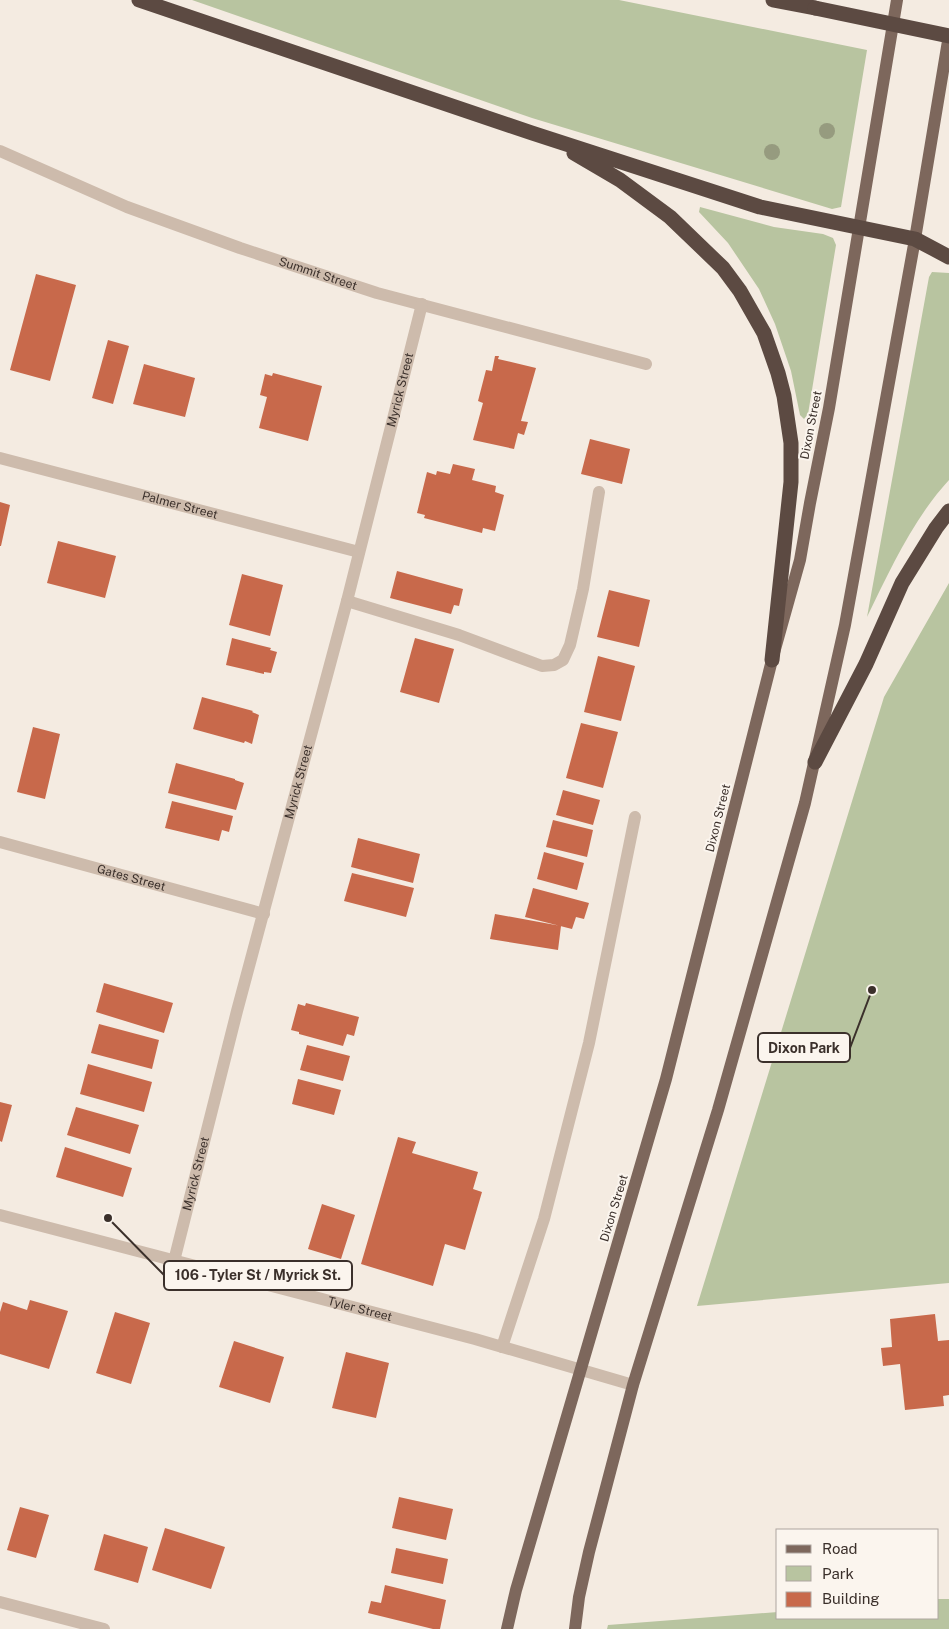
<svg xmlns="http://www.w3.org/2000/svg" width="949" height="1629" font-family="'Public Sans',sans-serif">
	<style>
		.green { fill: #b8c4a0 }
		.building { fill: #c8694b }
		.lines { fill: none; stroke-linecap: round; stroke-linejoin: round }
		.lane { stroke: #cdbbac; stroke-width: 12 }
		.street { stroke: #cdbbac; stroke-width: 12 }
		.primary { stroke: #7d675c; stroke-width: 12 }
		.highway { stroke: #5c4a42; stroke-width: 15 }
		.highway-bridge { stroke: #5c4a42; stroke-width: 15 }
		.tree { fill: #969b7f }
		.labels { text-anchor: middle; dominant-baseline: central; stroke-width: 4; stroke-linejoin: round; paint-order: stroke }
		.street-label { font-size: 12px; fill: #3b302b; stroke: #fbf5ee }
		.leader { fill: none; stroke: #3b302b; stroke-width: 2 }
		.callout-dot { fill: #3b302b; stroke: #fbf5ee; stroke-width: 2 }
		.callout { fill: #fbf5ee; stroke: #3b302b; stroke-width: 2 }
		.callout-label { font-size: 14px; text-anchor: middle; font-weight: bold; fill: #3b302b }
	</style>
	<rect width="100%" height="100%" fill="#f4ebe1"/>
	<!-- green -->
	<path class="green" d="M192,0H619L867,50L841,207L832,209L532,118Z
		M700,207L774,227L823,234L833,238L836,245L808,414L804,419L800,415L791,371L775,324L759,289L728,243L699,212Z
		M932,272L949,273V480C913,519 890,570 867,617L929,277Z
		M949,583V1283L697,1306L884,697Z
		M938,1599H949V1629H607L608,1625L778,1612V1618H938Z"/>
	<!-- building -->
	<path class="building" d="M36,274L76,285L50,381L10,370Z
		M108,340L129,346L113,404L92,398Z
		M495,356H499L498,359L536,368L521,421L528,422L524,435L518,433L514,449L473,440L483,403L478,401L486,370L492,371Z
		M144,364L195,378L185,417L133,404Z
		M273,373L322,386L308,441L259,428L267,397L260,395L265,374L272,376Z
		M590,439L630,449L622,484L581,474Z
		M453,464L475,469L472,480L496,486L495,492L504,495L495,531L483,528L482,533L424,518L425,515L417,513L427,472L436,475L437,471L450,474Z
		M0,502L10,505L1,546H0Z
		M58,541L116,556L105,598L47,583Z
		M397,571L463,589L459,606L454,605L451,614L390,598Z
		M242,574L283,585L270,636L229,625Z
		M609,590L650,600L639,647L597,637Z
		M232,638L271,648L270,650L277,652L271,673L264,672V674L226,665Z
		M415,638L454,649L439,703L400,692Z
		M598,656L635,666L621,721L584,712Z
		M202,697L253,711L252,712L259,715L252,744L245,741L244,743L193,729Z
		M581,723L618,732L603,788L566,778Z
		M33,727L60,734L45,799L17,792Z
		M176,763L235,779V780L244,783L236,810L168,793Z
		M563,790L600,800L593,825L556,815Z
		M172,801L233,816L229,832L222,830L219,841L165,828Z
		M553,820L593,830L587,857L546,847Z
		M358,838L420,854L413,883L351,867Z
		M544,852L584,863L577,890L537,879Z
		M352,873L414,888L406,917L344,901Z
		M533,888L589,903L584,919L576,917L572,929L525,917Z
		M495,914L561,926L558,950L490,939Z
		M104,983L173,1003L164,1033L96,1012Z
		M306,1003L359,1017L354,1036L347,1034L343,1046L299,1034V1032L291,1030L298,1004L305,1006Z
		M99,1024L159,1040L152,1069L91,1053Z
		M307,1045L350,1056L343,1081L300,1070Z
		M88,1064L152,1082L144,1112L80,1094Z
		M298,1079L341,1090L334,1115L292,1104Z
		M0,1102L12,1105L2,1142L0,1141Z
		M76,1107L139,1125L130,1154L67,1135Z
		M398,1137L416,1142L412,1153L478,1172L473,1189L482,1192L465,1250L445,1244L433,1286L361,1264Z
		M65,1147L132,1168L123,1197L56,1177Z
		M322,1204L355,1215L341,1259L308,1249Z
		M30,1300L68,1311L49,1369L0,1354V1312L3,1302L27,1310Z
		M115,1312L150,1323L131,1384L96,1373Z
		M935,1314L938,1341L949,1340V1395L943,1396L944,1406L905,1410L900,1364L883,1366L881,1348L892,1347L890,1319Z
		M234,1341L284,1357L270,1403L219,1387Z
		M346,1352L389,1363L376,1418L332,1408Z
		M399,1497L453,1509L446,1540L392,1528Z
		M20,1507L49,1515L36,1558L7,1550Z
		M165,1528L225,1547L211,1589L152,1570Z
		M104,1534L148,1547L138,1583L94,1570Z
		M396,1548L448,1559L443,1584L391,1573Z
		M385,1585L446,1600L440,1629H433L368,1613L371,1601L381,1603Z"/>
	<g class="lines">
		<!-- lane -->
		<path class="lane" d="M347,601L459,635L542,666L554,665L563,660L570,645L583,589L599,492
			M502,1347L544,1219L589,1043L635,817"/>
		<!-- street -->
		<g class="street">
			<path id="s1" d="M0,151L127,207L240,248L377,293L646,364"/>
			<path id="s2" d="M0,458L359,552"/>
			<path id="s3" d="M0,842L264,914"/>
			<path id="s4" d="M0,1215L475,1339L633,1385"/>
			<path id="s5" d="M174,1261L237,1011L347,601L422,304"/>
			<path d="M0,1602L104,1629"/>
		</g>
		<!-- primary -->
		<path class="primary" d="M507,1629L516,1590L666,1079L772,660L800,560L810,503L829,408L897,0
			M575,1629L579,1597L589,1552L633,1385L718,1110L805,803L845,625L915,239L949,35"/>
		<!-- highway -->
		<path class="highway" d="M139,0L532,133L760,207L915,239L949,257
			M773,0L815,8
			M574,153L620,180L670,217L723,268L740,291L764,333L778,373L784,396L791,443V482L772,660
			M815,762L866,664L902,583L936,528L949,511"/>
		<!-- highway-bridge -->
		<path class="highway-bridge" d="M815,8L949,36"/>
	</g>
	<!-- trees -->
	<g class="tree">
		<circle cx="827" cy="131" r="8"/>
		<circle cx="772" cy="152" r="8"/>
	</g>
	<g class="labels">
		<!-- street labels -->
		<g class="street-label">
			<text stroke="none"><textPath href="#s1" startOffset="341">Summit Street</textPath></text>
			<text stroke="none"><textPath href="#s5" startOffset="900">Myrick Street</textPath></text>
			<text transform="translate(811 425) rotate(-79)">Dixon Street</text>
			<text stroke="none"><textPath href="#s2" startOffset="186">Palmer Street</textPath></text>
			<text stroke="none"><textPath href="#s5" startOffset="495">Myrick Street</textPath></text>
			<text transform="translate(718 818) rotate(-76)">Dixon Street</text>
			<text stroke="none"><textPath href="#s3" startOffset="136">Gates Street</textPath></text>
			<text stroke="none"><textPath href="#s5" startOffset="90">Myrick Street</textPath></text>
			<text transform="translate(614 1208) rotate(-73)">Dixon Street</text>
			<text stroke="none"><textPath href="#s4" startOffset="372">Tyler Street</textPath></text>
		</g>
	</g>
	<!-- callouts -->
	<path class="leader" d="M872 990L850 1048M108 1218L164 1275"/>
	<g class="callout-dot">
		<circle cx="872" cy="990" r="5"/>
		<circle cx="108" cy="1218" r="5"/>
	</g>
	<g class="callout">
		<rect x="758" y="1033" width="92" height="29" rx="5"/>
		<rect x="164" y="1261" width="188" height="29" rx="5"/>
	</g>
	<g class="callout-label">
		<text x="804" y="1053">Dixon Park</text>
		<text x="258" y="1280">106 - Tyler St / Myrick St.</text>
	</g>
	<!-- legend -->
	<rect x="776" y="1529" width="162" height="90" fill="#fbf5ee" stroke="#aea6a0"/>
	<rect x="786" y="1545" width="25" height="8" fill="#7d675c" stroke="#aea6a0"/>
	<text x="822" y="1554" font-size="15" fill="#3b302b">Road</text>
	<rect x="786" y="1566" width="25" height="15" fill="#b8c4a0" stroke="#aea6a0"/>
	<text x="822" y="1579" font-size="15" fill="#3b302b">Park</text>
	<rect x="786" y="1592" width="25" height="15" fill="#c8694b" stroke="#aea6a0"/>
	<text x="822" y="1604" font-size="15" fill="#3b302b">Building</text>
</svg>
